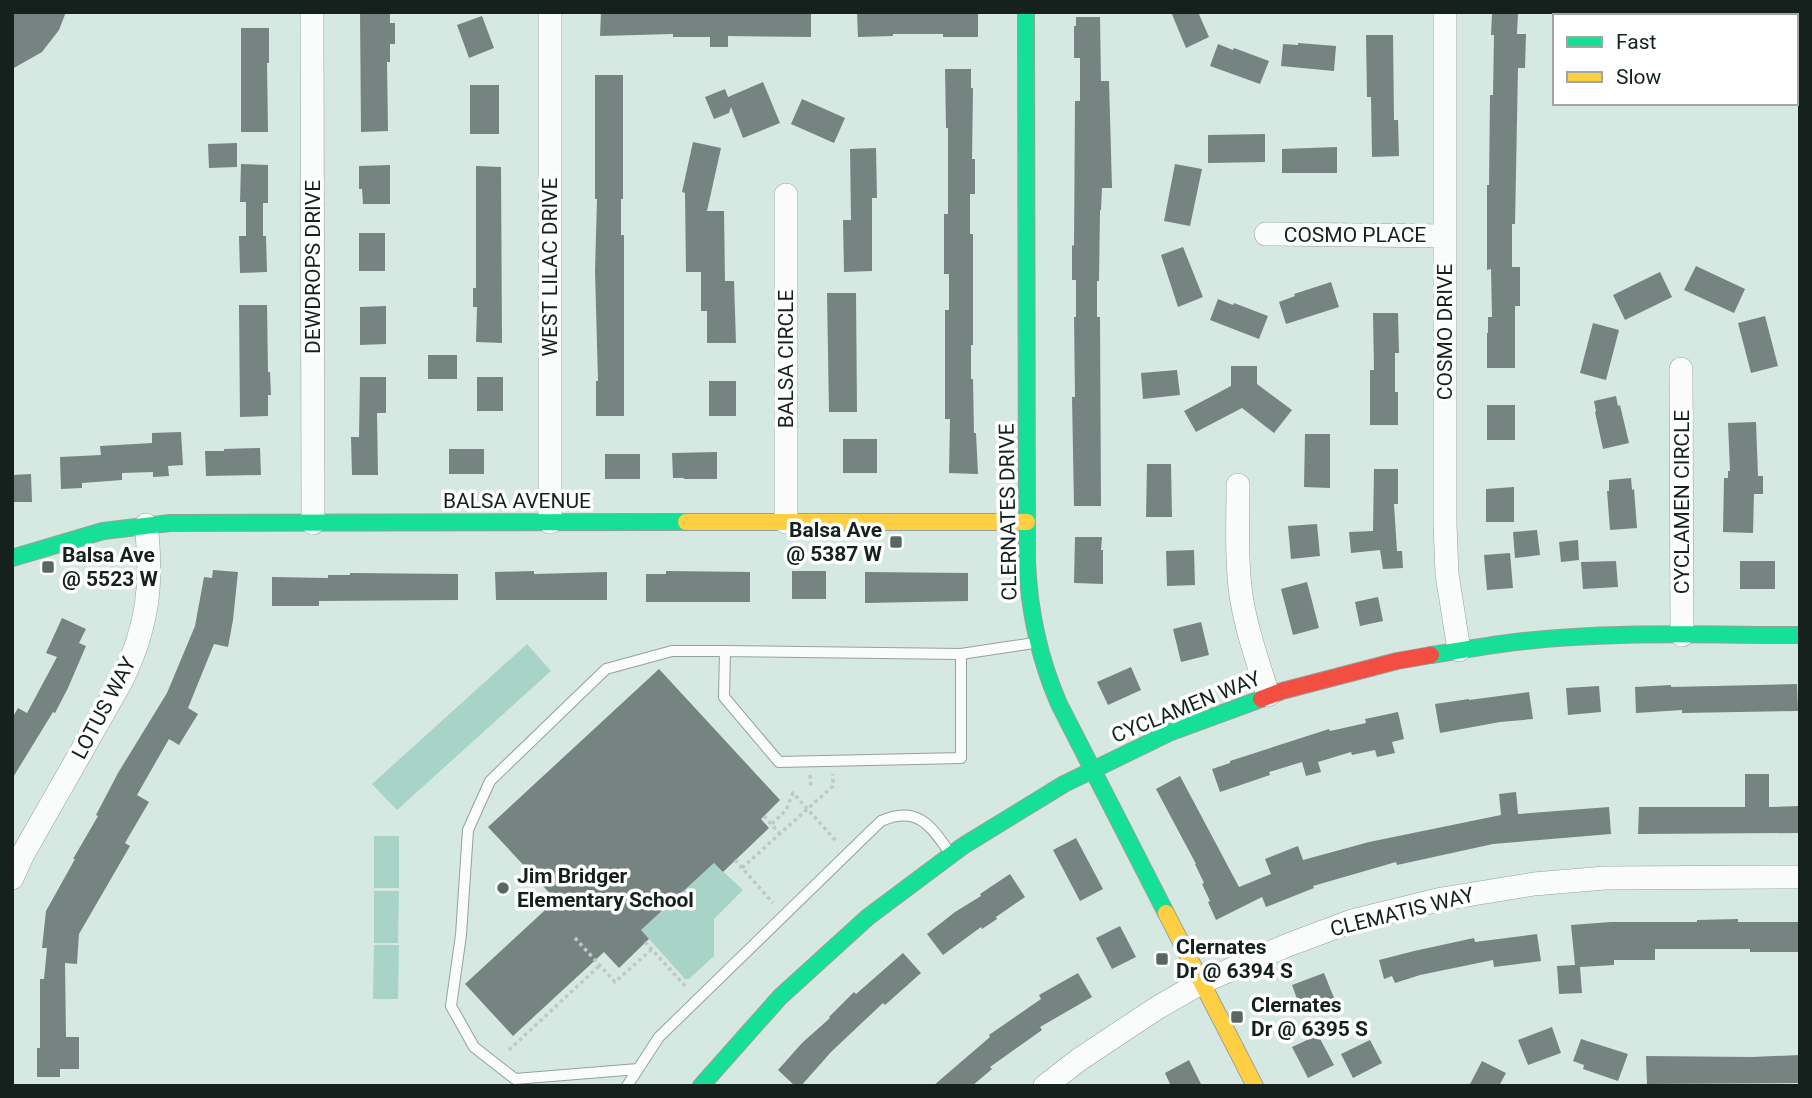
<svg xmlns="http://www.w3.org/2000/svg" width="1812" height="1098" font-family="Roboto,sans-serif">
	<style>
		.green { fill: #a7d4c6 }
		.building { fill: #758480 }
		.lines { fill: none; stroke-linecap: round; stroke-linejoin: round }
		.lane-casing { stroke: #93a29d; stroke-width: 12 }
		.street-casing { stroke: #93a29d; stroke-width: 24 }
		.fast-casing { stroke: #93a29d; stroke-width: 18 }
		.slow-casing { stroke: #93a29d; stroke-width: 18 }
		.jam-casing { stroke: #93a29d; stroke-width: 18 }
		.path { stroke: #c0c7c4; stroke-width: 3.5; stroke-dasharray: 3.5 3.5; stroke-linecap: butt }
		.lane { stroke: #f9fcfb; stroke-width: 10 }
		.street { stroke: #f9fcfb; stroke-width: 23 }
		.fast { stroke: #16e098; stroke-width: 16 }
		.slow { stroke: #ffcf43; stroke-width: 16 }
		.jam { stroke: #f24e42; stroke-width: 16 }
		.poi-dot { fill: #596762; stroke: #fff; stroke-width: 2.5 }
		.labels { text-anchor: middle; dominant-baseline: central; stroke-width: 7; stroke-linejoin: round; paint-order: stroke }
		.street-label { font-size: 21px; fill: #15211d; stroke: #fff }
		.poi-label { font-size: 21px; font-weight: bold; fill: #15211d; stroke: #fff; text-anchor: start }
	</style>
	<rect width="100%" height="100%" fill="#d6e8e2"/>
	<!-- green -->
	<path class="green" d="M527,644L551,671L397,810L372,784Z
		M374,836H399V888H374Z
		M714,863L743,890L714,919V956L689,979H685L641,930Z
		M374,891H399L398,943H374Z
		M374,945H399L398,999H373Z"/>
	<!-- building -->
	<path class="building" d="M12,12H66L59,30L42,52L12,69Z
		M360,12H390V23H395V44H390V62H387L388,131L361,132Z
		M601,12H811V37L728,36V47H710V37H673V34L600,36Z
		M857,12H978V37H943V34H893V36L858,37Z
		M1171,12H1198L1209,37L1186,48Z
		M1492,13L1518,14L1517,34H1526L1525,68H1518L1515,224H1512V267H1520V306H1515V368H1487V333H1488V317H1492L1491,269L1487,270V185H1489L1490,95H1493L1494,35H1491Z
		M482,16L494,48L469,58L457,25Z
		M1076,17H1100L1101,81H1109L1112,188H1102L1101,210H1100L1099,281H1097V317H1100L1101,506H1074L1072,397H1075L1074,317H1076V280H1072V245L1074,246L1075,101H1080V58H1074V26H1076Z
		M241,28H269V63H267L268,132H241Z
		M1366,35H1393L1394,120H1398L1399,156L1372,157L1371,97H1367Z
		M1298,43L1336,46L1334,71L1281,66L1283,44L1298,45Z
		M1218,44L1233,50L1234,48L1269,61L1260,84L1210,66Z
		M945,69H971V88H973L972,159H975V194H970V234H973V345H971V379H973L974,433H976L978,474L949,473L950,419H945V310H949V274H944V214H948V128H946Z
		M595,75H623V199H621V235H624V416H596V381H598L595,271L597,199H595Z
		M763,82L780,123L743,138L731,107L729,113L714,119L705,97L725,89L728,97Z
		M470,85H499V134H470Z
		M802,99L845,118L834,143L791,124Z
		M1265,134V162L1208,163V135Z
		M693,142L721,148L707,211H724L725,281H734L736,343H707V311H701V272H686L685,193L682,192Z
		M237,143V167L209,168L208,144Z
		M1337,147V173H1282V149Z
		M876,148L877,198H872V271L844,272L843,220H851L850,149Z
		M241,164L268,165V203H263V236H266L267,272L240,273L239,236H246V202H240Z
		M1175,164L1202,169L1190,226L1164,221Z
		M390,165V204H363L362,189H359V166Z
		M476,166L501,167L502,343L476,342L477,307H473V288H476Z
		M359,233H385V271H359Z
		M1183,247L1203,297L1178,307L1161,255Z
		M1696,266L1745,289L1734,313L1684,290Z
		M1660,272L1672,297L1625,320L1613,295Z
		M1331,282L1339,307L1286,324L1279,302L1295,296L1294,294Z
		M827,293H856L857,412H829Z
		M1218,299L1233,305L1234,303L1268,316L1259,339L1210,320Z
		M239,305H267L268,372H270L271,395H268V416L240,417Z
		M386,306V344L360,345V307Z
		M1373,313H1398L1399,353H1395V392H1398V425H1370V370H1374Z
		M1765,316L1778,366L1751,373L1738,323Z
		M1593,323L1619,330L1606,380L1580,373Z
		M428,355H457V379H428Z
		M1231,366H1257V384L1292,410L1274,433L1242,408L1196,432L1184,411L1231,386Z
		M1177,370L1180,395L1143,399L1141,373Z
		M360,377H386V413H377L378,475H352L351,437H359Z
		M477,377H503V411H477Z
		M709,381H736V416H709Z
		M1616,396L1618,406L1620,405L1629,443L1603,449L1595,412L1596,411L1594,401Z
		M1487,405H1515V440H1487Z
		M1756,422L1758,476H1763V494H1754L1753,533L1723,532L1724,478H1728V471H1730L1728,423Z
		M181,432L183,465L168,466L169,476L153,477V472L122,473V480L82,483V488L61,489L60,457L101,455L100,446L152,443V433Z
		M1305,434H1330V488L1304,487Z
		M843,439H877V473H843Z
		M260,448L261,475L206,476L205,451H224V449Z
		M449,449H484V474H449Z
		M717,452V479H684V478H673L672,453Z
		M605,454H640V479H605Z
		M1147,464H1171L1172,517H1146Z
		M1374,469H1398V504H1394L1397,551H1402L1403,568L1383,569L1380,550L1351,553L1349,532L1373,531Z
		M31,474L32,502H12V475Z
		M1631,478L1632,490L1634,489L1637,528L1610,530L1607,491H1609V480Z
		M1514,487V522H1486V489Z
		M1317,524L1320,556L1291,559L1288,526Z
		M1537,530L1540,555L1515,558L1513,532Z
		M1075,537H1102L1101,550H1103V584L1074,583Z
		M1578,540L1579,560L1561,562L1559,542Z
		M1194,550L1195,585L1167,586L1166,551Z
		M1510,553L1513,588L1487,590L1484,555Z
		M1616,561L1618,587L1583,589L1581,562Z
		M1740,561H1775V589H1740Z
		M213,570L238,572L233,620L228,647L214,644L188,708L198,714L179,745L169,739L137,795L149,802L125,843L130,846L79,934L77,964L65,963L66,1037H79V1069H60V1077H37V1048H40V979H44L47,948H42L46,911L75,859H73L98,816L96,815L118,773L167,693L195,626L204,577L212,578Z
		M534,571V574L607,572V600H496L495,572Z
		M666,571L750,572V602H646V574H666Z
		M792,571H826V599H792Z
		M865,572L968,573V601L865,603Z
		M350,573L458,574V600L319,601V606H272V577L328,578V575H350Z
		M1307,582L1319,628L1293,635L1281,589Z
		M1378,597L1383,621L1360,626L1355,602Z
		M62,618L86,629L79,643L86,646L68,688L55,713L53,712L12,779V718L18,708L27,713L57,657L46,653Z
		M1201,622L1209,655L1181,662L1173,629Z
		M1131,667L1141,690L1108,705L1097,682Z
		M659,669L780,800L761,819L769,828L723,872L714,863L641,930L649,939L619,968L604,952L513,1036L465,984L556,900L488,827Z
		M1797,684L1798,711L1682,713V710L1636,713L1635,687L1671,685V687Z
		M1599,686L1601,712L1568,715L1566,688Z
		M1529,692L1533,719L1500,722L1440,733L1435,704L1469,699V700Z
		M1398,712L1404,739L1392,742L1395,753L1377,757L1375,750L1352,755L1351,752L1318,762L1321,772L1306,776L1302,762L1269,772L1270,775L1220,792L1212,769L1230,763V761L1329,729L1330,731L1366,723L1365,719Z
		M1745,774H1769V807L1799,806V833L1638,834L1639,807H1745Z
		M1180,776L1239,887L1271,874L1265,859L1298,846L1303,860L1369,842L1501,815L1499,794L1516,792L1518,814L1609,807L1611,834L1493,844L1397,865L1396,862L1313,886L1314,888L1266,907L1262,897L1216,920L1208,902L1210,901L1202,884L1204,883L1195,864H1196L1156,789Z
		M1076,838L1103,889L1080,901L1053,850Z
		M1010,874L1025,897L996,917L997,919L982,929L981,927L943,955L927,934L955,912L981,896L980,894Z
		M1738,919V922H1800V952H1750V949H1655V960H1614V965L1580,967L1582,993L1559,994L1557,966L1575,965L1571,925L1611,922H1697V920Z
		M1120,926L1136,957L1112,969L1096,938Z
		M1537,934L1541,961L1494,967L1493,960L1420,975L1395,983L1392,976L1384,979L1379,960L1414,951L1474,938L1475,942Z
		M903,953L921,973L885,1005L883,1003L831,1052L801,1086H795L778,1070L802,1043L830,1018L829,1017L854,992L856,994Z
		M1078,973L1092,997L1040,1027L1042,1030L990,1067L992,1069L972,1086H933L990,1037L989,1035L1041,999L1039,995Z
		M1324,973L1334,998L1301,1010L1292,985Z
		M1552,1027L1561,1053L1528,1065L1518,1040Z
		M1318,1035L1334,1065L1308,1078L1292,1047Z
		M1581,1039L1628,1054L1618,1081L1583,1069L1584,1065L1573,1061Z
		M1370,1040L1382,1063L1353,1078L1341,1054Z
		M1800,1055V1083L1647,1084L1646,1056L1752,1057Z
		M1189,1060L1202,1086H1171L1165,1073Z
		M1482,1061L1506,1073L1499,1086H1469Z"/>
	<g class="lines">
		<!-- lane casing -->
		<g class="lane-casing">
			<path id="lane" d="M961,654V758L779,762L724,697L725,651L961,654L1034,643
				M638,1069L515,1079L474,1047L451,1006L461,935L468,830L490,781L606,669L672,651H725
				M627,1086L659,1037L881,821C916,805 931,825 949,852"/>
		</g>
		<!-- street casing -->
		<g class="street-casing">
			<path id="street" d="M312,12L313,523
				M550,12V522
				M1445,12V524L1447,574L1459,650
				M1266,234L1445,236
				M1681,369L1682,635
				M1238,485C1238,522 1236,559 1241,595C1246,629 1258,662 1268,695
				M786,522V195
				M12,878L23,854L122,680C148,627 153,583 146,525
				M1045,1086L1080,1059L1157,1008L1202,982L1288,945L1352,921L1442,899L1534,884L1605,878L1800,877"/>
		</g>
		<!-- fast casing -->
		<g class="fast-casing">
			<path id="fast" d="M1026,12L1027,561C1029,611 1039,658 1059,704L1166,913
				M12,558L103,531L170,523L686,522
				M1431,655C1459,651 1488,645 1516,642C1610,631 1705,635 1800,635
				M701,1086L780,997L868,917L963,846L1064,784L1171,732L1261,699"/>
		</g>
		<!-- slow casing -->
		<g class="slow-casing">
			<path id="slow" d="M686,522H1027
				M1166,913L1255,1086"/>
		</g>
		<!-- jam casing -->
		<g class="jam-casing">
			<path id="jam" d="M1261,699L1282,691L1397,661L1431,655"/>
		</g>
		<!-- path -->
		<path class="path" d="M810,775L811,787
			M764,816L780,834
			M772,824L786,810L793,793L837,842
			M735,860L773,903
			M742,868L833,786V774
			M575,938L615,982L652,949
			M645,942L687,988
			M509,1050L600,965"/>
		<!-- lane -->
		<use href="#lane" class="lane"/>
		<!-- street -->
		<use href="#street" class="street"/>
		<!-- fast -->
		<use href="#fast" class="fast"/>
		<!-- slow -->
		<use href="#slow" class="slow"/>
		<!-- jam -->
		<use href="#jam" class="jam"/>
	</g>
	<!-- markers -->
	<g class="poi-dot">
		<rect x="889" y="535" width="14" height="14" rx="3.5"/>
		<rect x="41" y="560" width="14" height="14" rx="3.5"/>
		<circle cx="503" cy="888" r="7"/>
		<rect x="1155" y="952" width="14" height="14" rx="3.5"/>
		<rect x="1230" y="1010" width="14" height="14" rx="3.5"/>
	</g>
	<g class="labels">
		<!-- street labels -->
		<g class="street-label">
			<text x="1355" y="235">COSMO PLACE</text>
			<text transform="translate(313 267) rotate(-90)">DEWDROPS DRIVE</text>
			<text transform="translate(550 267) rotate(-90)">WEST LILAC DRIVE</text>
			<text transform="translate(1445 332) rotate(-90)">COSMO DRIVE</text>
			<text transform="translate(786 359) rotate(-90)">BALSA CIRCLE</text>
			<text x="517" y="501">BALSA AVENUE</text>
			<text transform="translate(1682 502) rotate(-90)">CYCLAMEN CIRCLE</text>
			<text transform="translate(1008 512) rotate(-91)">CLERNATES DRIVE</text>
			<text transform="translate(1186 707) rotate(-22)">CYCLAMEN WAY</text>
			<text transform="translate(104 708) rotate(-62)">LOTUS WAY</text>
			<text transform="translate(1402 912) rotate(-14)">CLEMATIS WAY</text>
		</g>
		<!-- poi labels -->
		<g class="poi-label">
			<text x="882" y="530" text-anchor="end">Balsa Ave<tspan x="882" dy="24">@ 5387 W</tspan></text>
			<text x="62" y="555">Balsa Ave<tspan x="62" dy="24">@ 5523 W</tspan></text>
			<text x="517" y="876">Jim Bridger<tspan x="517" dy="24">Elementary School</tspan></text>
			<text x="1176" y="947">Clernates<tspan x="1176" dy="24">Dr @ 6394 S</tspan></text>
			<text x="1251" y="1005">Clernates<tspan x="1251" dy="24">Dr @ 6395 S</tspan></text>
		</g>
	</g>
	<!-- border -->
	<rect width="1812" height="1098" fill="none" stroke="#15211d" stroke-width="28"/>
	<!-- legend -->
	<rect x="1553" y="14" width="245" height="91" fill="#ffffff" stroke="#a1a6a5" stroke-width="2"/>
	<rect x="1567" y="37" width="35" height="10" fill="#16e098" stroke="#a1a6a5" stroke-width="2"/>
	<text x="1616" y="49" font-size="21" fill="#15211d">Fast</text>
	<rect x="1567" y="72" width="35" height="10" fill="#ffcf43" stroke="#a1a6a5" stroke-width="2"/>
	<text x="1616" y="84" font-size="21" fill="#15211d">Slow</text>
</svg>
